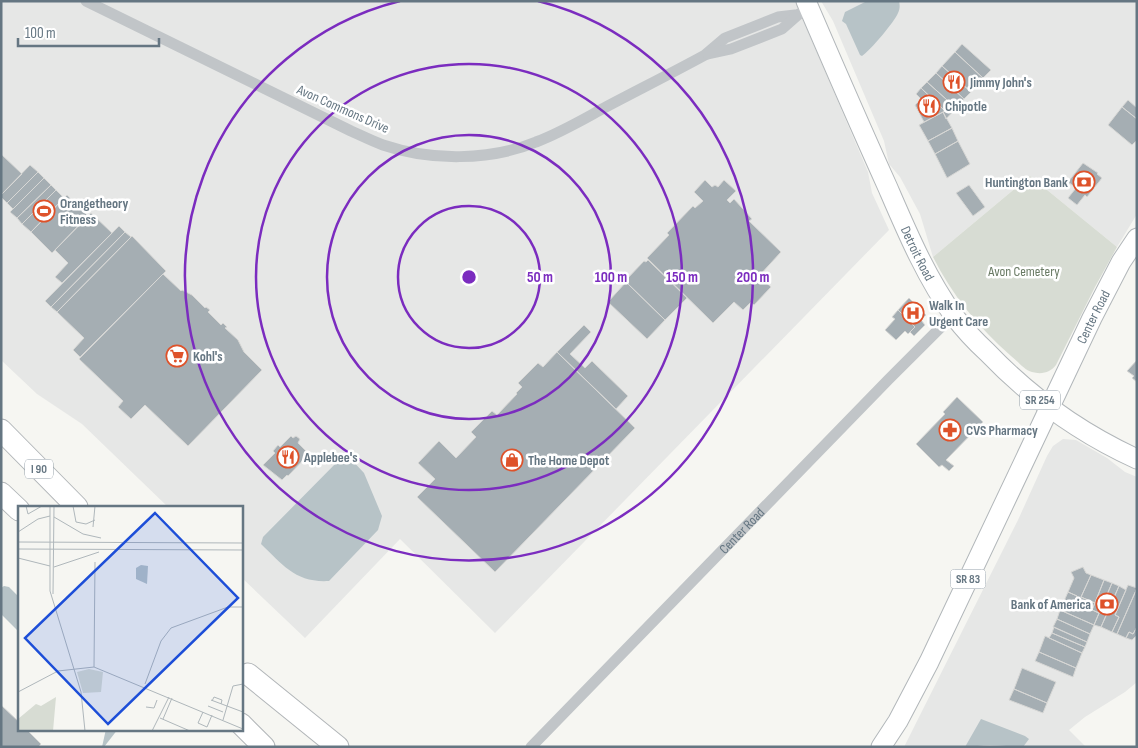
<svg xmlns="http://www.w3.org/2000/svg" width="1138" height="748" font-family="'Sofia Sans Condensed',sans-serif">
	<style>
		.built { fill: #e6e7e6 }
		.green { fill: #d7dcd3 }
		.water { fill: #b7c3c7 }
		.building { fill: #a5aeb3; stroke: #d7d7d5 }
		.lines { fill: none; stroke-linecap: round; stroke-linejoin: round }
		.primary-casing { stroke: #b2b7ba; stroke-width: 21 }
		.motorway-casing { stroke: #b2b6b9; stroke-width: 23 }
		.minor { stroke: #c1c5c8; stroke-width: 11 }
		.primary { stroke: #fff; stroke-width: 19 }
		.motorway { stroke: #fff; stroke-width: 21 }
		.ring { fill: none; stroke: #7b2cbf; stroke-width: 2.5 }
		.labels { text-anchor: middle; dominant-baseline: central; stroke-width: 5; stroke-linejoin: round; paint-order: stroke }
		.shield { fill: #fff; stroke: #939fa8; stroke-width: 1 }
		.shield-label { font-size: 12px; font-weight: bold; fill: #657682 }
		.poi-label { font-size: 14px; font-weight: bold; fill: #657682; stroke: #fff; text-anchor: start }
		.street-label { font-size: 14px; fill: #657682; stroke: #fff }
		.park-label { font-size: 14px; fill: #697a64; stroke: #fff }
		.inset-road { fill: none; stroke: #afb7bb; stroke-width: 1 }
		.view { fill: #1d4ed8; fill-opacity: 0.15; stroke: #1d4ed8; stroke-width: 2.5 }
		.inset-edge { fill: none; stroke: #657682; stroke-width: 2.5 }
		.centre { fill: #7b2cbf; stroke: #fff; stroke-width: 2.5 }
		.ring-label { font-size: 15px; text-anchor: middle; font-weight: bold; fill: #7b2cbf; stroke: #fff; stroke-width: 5; stroke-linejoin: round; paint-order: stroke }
	</style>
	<rect width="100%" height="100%" fill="#f6f6f2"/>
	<!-- built -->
	<path class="built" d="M1,1H795L868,172L872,193L889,230L495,633L400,539L305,638L241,577V507H168L82,424L37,394L1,360Z
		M821,1H1137V214L1117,247L1030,176L933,257L920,214L900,177L889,164L884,141L833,21Z
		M1063,439L1076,440L1107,458L1125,472L1137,477V682L1125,692L1085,717L1069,730L1086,747H904L1018,520L1047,456L1053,446Z"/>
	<!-- green -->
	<path class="green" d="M1030,176L1117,247L1095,287L1056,365C1051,372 1042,375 1032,372C1024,370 1018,361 1011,356C979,328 952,295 933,257Z"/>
	<!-- water -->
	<path class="water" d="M867,1H899C900,5 900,9 898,13C895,21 870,51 862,56L860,55L846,24L842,21L845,12Z
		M341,458H350L364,473L382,516L378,530L329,581C296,583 283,565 261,544L263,537Z
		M4,586L9,587L19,597V632L1,614V588Z
		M981,719L1025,736L1029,739L1023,747C1012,747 1001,745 990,745C982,745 973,747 965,747Z
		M106,729H118L104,747H102Z"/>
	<!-- building -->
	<path class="building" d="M962,44L991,70L983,78L955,52Z
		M955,52L983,78L971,92L942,66Z
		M942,66L971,92L964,99L936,73Z
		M936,73L964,99L956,108L927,82Z
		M927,82L956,108L946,119L943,112L945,111L921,88Z
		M921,88L945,111L924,122L915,105L921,99L916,94Z
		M1128,100L1137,108V119L1122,107Z
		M1122,107L1137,119V140L1132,145L1108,125Z
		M943,112L952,128L928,141L919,125Z
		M952,128L958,141L935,154L928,141Z
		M958,141L970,164L947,178L935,154Z
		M1,154L22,174L1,195Z
		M1083,163L1098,173L1097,174L1102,178L1087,197L1085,195L1077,205L1068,198L1076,188L1068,182Z
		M30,165L38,172L7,203L1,197V195Z
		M38,172L44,178L13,209L7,203Z
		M44,178L51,185L17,218L10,212Z
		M705,180L712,187L715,185L718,187L724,180L736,191L727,200L730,203L734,199L752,219L749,221L781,252L759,276L771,287L754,305L751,302L743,310L734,302L713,323L647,258L669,235L667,233L693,206L695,208L703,201L694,192Z
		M51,185L56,190L22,224L17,218Z
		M969,185L985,207L973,216L956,193Z
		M56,190L64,198L31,232L22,224Z
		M67,195L88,216L52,253L31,232Z
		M91,213L112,233L62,283L55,277L68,263L55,250Z
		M119,226L125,232L51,307L45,301Z
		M125,232L131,237L57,312L51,307Z
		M132,236L166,271L80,357L73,350L84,338L57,312Z
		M648,260L687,298L665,320L625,281L644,261L646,262Z
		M163,274L181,291L182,290L192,295L205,308L206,307L210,310L208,312L221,325L223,323L227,327L225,328L238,340L244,352L262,370L188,446L145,405L131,419L118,407L123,401L79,359Z
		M626,282L665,320L647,339L608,302Z
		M909,298L926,315L921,320L925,325L914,336L910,332L915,327L898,310Z
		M898,310L915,327L908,334L905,331L896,340L885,330L895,319L892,317Z
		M584,325L591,332L570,354L585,368L592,361L628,396L616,409L557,352Z
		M557,352L635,428L495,572L417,497L435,479L418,463L439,441L456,458L476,437L471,432L492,411L497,415L517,394L516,393L522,387L518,383L538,363L543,367Z
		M1137,360V382L1132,378L1134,376L1127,371Z
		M957,397L983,422L946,460L954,466L949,471L942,465L939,467L916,444L945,414L943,412Z
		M291,436L293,438L296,436L300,439L298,443L309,454L288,476L287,475L282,480L263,465L275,453L273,451L278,445L280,447Z
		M1083,567L1086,573L1091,575L1081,597L1095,603L1092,610L1075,602L1077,596L1068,592L1074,578L1071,572Z
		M1091,575L1104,580L1095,603L1081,597Z
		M1104,580L1112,583L1099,613L1092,610Z
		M1112,583L1119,586L1101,627L1094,625Z
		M1128,585L1137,588L1117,634L1112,632L1119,617L1115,615Z
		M1119,586L1126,590L1115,615L1119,617L1112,632L1101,627Z
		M1137,588V627L1133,634L1129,632L1126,638L1117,634Z
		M1068,592L1077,596L1075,602L1099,613L1094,625L1060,610Z
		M1060,610L1094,625L1090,634L1057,619Z
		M1057,619L1090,634L1087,642L1053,627Z
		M1054,627L1087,642L1085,647L1052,633Z
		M1137,627V635L1132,640L1126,638L1129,632L1133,634Z
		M1052,633L1085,647L1082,653L1049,638Z
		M1045,636L1082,653L1076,668L1039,652Z
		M1039,652L1076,668L1073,677L1035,661Z
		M1022,668L1056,682L1047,703L1014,689Z
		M1014,689L1047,703L1043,713L1009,700Z
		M1,705L19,722V729H26L41,744L38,747H1Z"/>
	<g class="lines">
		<!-- primary casing -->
		<g class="primary-casing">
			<g id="primary">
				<path id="s2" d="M806,1C833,64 860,126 888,188C907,232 926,277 954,316C964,329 975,341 987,352C1030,397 1080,433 1137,459"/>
				<path id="s3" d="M881,747L898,721L929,662L1092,318L1121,262L1137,238"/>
			</g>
		</g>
		<!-- motorway casing -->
		<g class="motorway-casing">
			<path id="motorway" d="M1,430L77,507
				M1,493L19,510
				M248,674L338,747
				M241,724L264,747"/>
		</g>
		<!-- minor -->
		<g class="minor">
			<path d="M86,1L351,131C362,136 372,141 383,145C430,161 490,161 536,142C560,133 582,120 604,108C638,90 672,73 705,55L725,38L778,17L795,15"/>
			<path d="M708,54L731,49L782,29L799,14"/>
			<path id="s1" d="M531,747L888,380L953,315"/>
		</g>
		<!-- primary -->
		<use href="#primary" class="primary"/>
		<!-- motorway -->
		<use href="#motorway" class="motorway"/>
	</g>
	<!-- distance rings -->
	<g class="ring">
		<circle cx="469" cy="277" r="71"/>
		<circle cx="469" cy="277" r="142"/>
		<circle cx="469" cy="277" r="213"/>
		<path d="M538 1A284 284 0 1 1 400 1"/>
	</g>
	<!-- icons -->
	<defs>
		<g id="restaurant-ring" transform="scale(1.125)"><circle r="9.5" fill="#fff" stroke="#de522a" stroke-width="1.5"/><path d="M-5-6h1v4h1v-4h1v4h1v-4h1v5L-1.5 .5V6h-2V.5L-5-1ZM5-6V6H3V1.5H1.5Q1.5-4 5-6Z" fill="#de522a"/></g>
		<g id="bank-ring" transform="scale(1.125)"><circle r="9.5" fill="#fff" stroke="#de522a" stroke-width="1.5"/><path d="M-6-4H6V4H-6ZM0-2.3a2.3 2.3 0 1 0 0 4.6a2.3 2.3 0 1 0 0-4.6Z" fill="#de522a"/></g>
		<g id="stadium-ring" transform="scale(1.125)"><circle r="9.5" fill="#fff" stroke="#de522a" stroke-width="1.5"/><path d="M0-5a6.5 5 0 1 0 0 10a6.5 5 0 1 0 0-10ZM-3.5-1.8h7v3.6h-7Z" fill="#de522a"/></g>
		<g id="hospital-ring" transform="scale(1.125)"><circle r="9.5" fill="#fff" stroke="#de522a" stroke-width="1.5"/><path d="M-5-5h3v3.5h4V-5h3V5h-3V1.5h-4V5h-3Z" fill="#de522a"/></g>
		<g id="supermarket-ring" transform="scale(1.125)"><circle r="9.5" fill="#fff" stroke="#de522a" stroke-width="1.5"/><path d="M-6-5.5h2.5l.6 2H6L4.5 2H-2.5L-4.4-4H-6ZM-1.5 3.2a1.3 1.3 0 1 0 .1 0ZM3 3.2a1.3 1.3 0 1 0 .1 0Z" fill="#de522a"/></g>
		<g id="pharmacy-ring" transform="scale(1.125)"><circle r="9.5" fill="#fff" stroke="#de522a" stroke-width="1.5"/><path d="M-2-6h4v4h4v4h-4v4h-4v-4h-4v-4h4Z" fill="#de522a"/></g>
		<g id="shop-ring" transform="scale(1.125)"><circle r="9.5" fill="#fff" stroke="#de522a" stroke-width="1.5"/><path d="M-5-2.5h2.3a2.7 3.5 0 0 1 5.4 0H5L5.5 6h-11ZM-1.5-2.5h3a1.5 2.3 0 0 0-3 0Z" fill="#de522a"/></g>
	</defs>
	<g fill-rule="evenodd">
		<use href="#restaurant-ring" x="954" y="82"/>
		<use href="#restaurant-ring" x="929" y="106"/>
		<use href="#bank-ring" x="1084" y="182"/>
		<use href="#stadium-ring" x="44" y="211"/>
		<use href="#hospital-ring" x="913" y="313"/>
		<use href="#supermarket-ring" x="177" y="356"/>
		<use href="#pharmacy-ring" x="950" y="430"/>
		<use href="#restaurant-ring" x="288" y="457"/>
		<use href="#shop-ring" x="512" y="460"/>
		<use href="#bank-ring" x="1107" y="604"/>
	</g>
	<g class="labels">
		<!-- shield labels -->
		<g class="shield">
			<rect x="1020" y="390.5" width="40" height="19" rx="4"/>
			<rect x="25" y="459.5" width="28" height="19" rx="4"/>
			<rect x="950.5" y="569.5" width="35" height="19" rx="4"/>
		</g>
		<g class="shield-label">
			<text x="1040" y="400">SR 254</text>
			<text x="39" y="469">I 90</text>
			<text x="968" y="579">SR 83</text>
		</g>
		<!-- poi labels -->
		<g class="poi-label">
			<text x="970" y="82">Jimmy John's</text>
			<text x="945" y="106">Chipotle</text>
			<text x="1068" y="182" text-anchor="end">Huntington Bank</text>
			<text x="60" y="203">Orangetheory<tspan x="60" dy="16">Fitness</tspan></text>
			<text x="929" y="305">Walk In<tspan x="929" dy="16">Urgent Care</tspan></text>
			<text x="193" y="356">Kohl's</text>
			<text x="966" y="430">CVS Pharmacy</text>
			<text x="304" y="457">Applebee's</text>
			<text x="528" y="460">The Home Depot</text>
			<text x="1091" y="604" text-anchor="end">Bank of America</text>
		</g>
		<!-- street labels -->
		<g class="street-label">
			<text transform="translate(343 109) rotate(24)">Avon Commons Drive</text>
			<text stroke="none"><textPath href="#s2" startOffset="276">Detroit Road</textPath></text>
			<text stroke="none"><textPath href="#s3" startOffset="480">Center Road</textPath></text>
			<text stroke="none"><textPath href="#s1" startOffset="302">Center Road</textPath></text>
		</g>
		<!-- park labels -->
		<g class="park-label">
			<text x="1024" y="271">Avon Cemetery</text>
		</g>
	</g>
	<!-- overview -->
	<g transform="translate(18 506)">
		<rect width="225" height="225" fill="#f6f6f2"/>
		<path d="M71,163L85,166L83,186L65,187L59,166ZM38,191L35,225H0V213L18,198L23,200Z" fill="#d7dcd3"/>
		<path d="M123,59L130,60L129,78L118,73V62Z" fill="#b7c3c7"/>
		<path class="inset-road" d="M8,0L10,8L24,0M32,0V85L63,186L67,225M55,0L58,16L68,18L77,14M36,11L65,28L83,32M75,21L77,0M0,26L20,13L32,10M0,36L225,37M0,43L225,44M0,52L32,60M36,61L81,46M35,88L36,0M76,161L77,56M127,178L143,135L153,122L210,101H225M0,186L40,165L76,161L225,223M193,194L225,206M194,195L196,191L204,194L203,198M190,200L205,206M128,201L136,202L139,194M185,206L180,217L189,221L194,209M142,212L172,225M145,213L154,192M205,214L215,180L225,178M134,225L151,191"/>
		<path class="view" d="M137,7L220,92L90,218L7,132Z"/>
		<rect width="225" height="225" class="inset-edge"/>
	</g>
	<circle cx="469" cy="277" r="8" class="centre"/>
	<g class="ring-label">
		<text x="540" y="282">50 m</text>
		<text x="611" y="282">100 m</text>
		<text x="682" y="282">150 m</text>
		<text x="753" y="282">200 m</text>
	</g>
	<!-- border -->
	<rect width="1138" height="748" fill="none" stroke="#657682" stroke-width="5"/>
	<!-- scale -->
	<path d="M18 38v8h141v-8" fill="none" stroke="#657682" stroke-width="2.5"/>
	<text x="25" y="38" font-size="15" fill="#657682" stroke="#ffffff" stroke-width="4" paint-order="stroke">100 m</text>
</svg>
